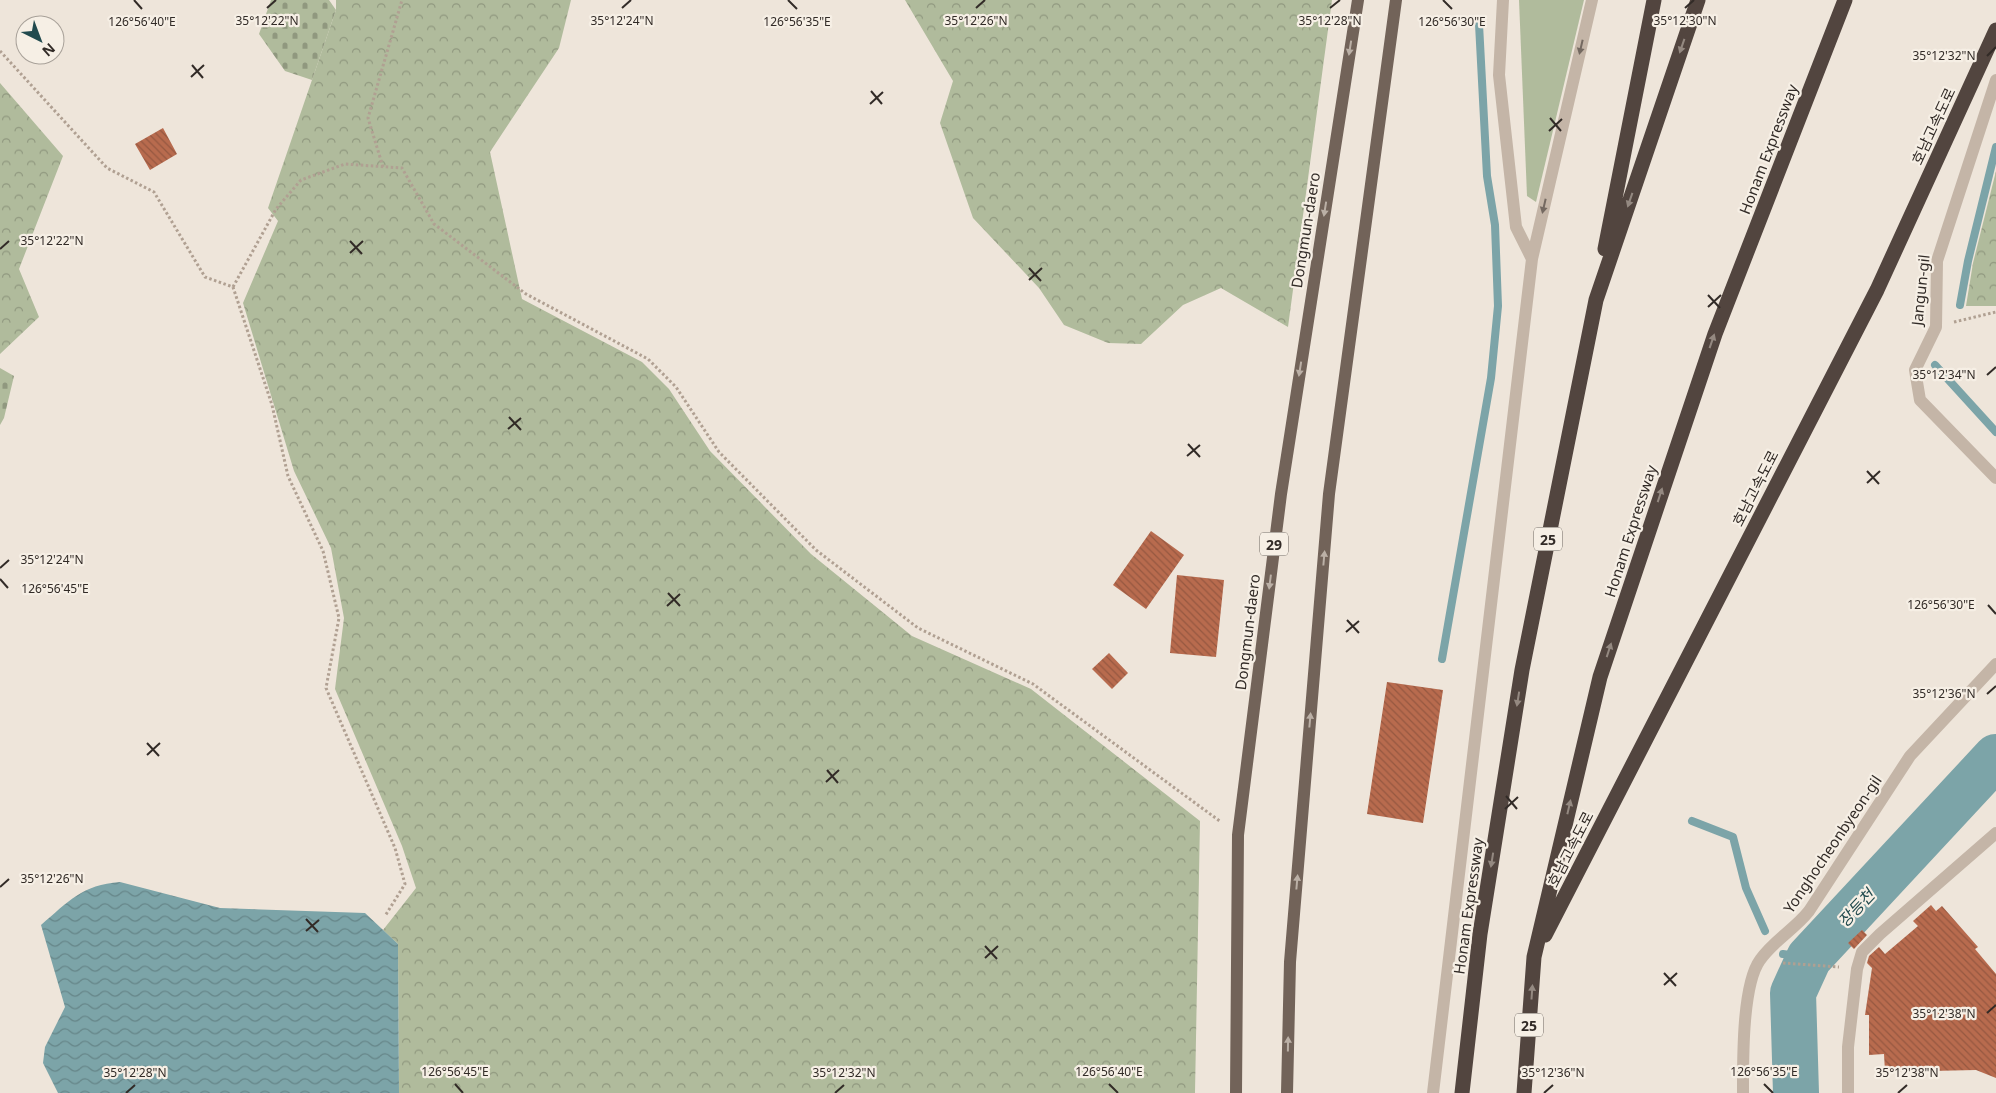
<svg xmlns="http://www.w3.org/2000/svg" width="1996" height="1093" font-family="'Noto Sans','Noto Sans KR',sans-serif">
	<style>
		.grass { fill: #b0bb9c }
		.forest { fill: url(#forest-crowns) }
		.cemetery { fill: url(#cemetery-stones) }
		.water { fill: url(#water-waves) }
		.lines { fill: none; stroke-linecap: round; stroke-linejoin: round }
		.stream { stroke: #7ca4a8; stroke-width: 8 }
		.river { stroke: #7ca4a8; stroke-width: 46 }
		.building { fill: url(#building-back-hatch) }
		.path { stroke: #b0a092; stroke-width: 3; stroke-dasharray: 2.5 2.5; stroke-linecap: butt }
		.minor { stroke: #c4b5a7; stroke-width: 12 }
		.major { stroke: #726359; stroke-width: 12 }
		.highway { stroke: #52453f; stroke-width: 15 }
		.oneway { fill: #948981 }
		.oneway2 { fill: #746961 }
		.oneway3 { fill: #bbb0a6 }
		.ticks { fill: none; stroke: #322b27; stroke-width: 2 }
		.labels { text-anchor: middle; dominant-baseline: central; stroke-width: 4.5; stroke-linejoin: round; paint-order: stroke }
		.shield { fill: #f6efe5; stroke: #6d6660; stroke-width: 1 }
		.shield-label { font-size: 14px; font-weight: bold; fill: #322b27 }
		.street-label { font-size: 15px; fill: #322b27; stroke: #f6efe5 }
		.water-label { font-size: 16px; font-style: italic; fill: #214a4e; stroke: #f6efe5 }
		.ticks-label { font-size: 12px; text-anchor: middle; fill: #322b27; stroke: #f6efe5; stroke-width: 4.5; stroke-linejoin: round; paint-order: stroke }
	</style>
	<defs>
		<pattern id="forest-crowns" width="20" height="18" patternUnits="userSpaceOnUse" patternTransform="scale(1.25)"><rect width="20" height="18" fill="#b0bb9c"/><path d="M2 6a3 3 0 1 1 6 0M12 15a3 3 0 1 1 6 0" fill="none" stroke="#90987f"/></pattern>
		<pattern id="cemetery-stones" width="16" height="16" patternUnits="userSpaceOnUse" patternTransform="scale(1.25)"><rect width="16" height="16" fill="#b0bb9c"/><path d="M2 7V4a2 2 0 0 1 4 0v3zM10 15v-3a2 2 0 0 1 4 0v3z" fill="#90987f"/></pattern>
		<pattern id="water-waves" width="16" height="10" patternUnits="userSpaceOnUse" patternTransform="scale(1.25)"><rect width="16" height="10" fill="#7ca4a8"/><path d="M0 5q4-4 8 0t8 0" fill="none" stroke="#668689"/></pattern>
		<pattern id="building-back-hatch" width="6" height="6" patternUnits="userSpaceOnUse" patternTransform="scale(1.25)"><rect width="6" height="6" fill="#b86b4e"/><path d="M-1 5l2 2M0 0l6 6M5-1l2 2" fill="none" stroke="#965841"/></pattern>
	</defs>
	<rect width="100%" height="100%" fill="#eee5da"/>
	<!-- grass -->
	<path class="grass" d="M1519,0H1584L1536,202L1527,196Z"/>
	<!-- forest -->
	<path class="forest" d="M336,0H571L559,48L490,152L522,299L642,362L669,389L710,451L811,554L912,636L1031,689L1200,821L1195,1093H399L398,944L383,930L416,888L402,846L335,689L344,618L331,548L294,471L243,303L278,221L268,208L336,10Z
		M905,0H1332L1288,327L1221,288L1183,305L1141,344L1108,343L1064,325L1039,288L973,218L940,123L953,81Z
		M0,83L63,156L19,269L39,317L0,354Z
		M1996,171V306H1966L1973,263Z"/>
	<!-- cemetery -->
	<path class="cemetery" d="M271,0H329L336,10L312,80L285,71L259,34Z
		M0,368L14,376L4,418L0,425Z"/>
	<!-- water -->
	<path class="water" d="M120,882L220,908L365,913L398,944L399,1093H58L43,1063L45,1047L65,1007L41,925C69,901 82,885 120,882Z"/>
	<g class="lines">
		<!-- stream -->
		<path class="stream" d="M1960,305L1968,261L1996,147
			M1935,365L1996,432
			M1442,659L1491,378L1498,306L1495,225L1487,176L1479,24
			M1692,821L1733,837L1746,888L1765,931
			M1783,954L1809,958"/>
		<!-- river -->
		<path class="river" d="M1796,1093L1793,993L1809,958L1996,757"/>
	</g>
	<!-- building -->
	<path class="building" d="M163,128L177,154L150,170L135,144Z
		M1151,531L1184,555L1146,609L1113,585Z
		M1177,575L1224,580L1216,657L1170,653Z
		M1109,653L1128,673L1112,689L1092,669Z
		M1387,682L1443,690L1423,823L1367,814Z
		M1931,905L1936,911L1942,906L1978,947L1975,949L1996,974V1078L1976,1070L1885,1072L1884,1054L1869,1055V1015H1865L1872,968L1867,963L1869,956L1879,947L1885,954L1918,926L1913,921Z
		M1862,930L1867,935L1854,949L1848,943Z"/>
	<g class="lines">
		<!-- path -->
		<path class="path" d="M0,51L107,168L154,192L205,277L233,287L272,405L288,476L323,551L339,618L326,688L395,848L405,884L385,916
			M383,167L368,118L402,0
			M233,287L276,209L301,180L345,164L402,168L434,224L526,294L648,359L676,387L719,452L816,550L918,628L1033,684L1221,822
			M1954,322L1996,312
			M1783,963L1839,967"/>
		<!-- minor -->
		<path class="minor" d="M1996,80L1937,261L1936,327L1915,370L1920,400L1996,478
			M1532,259L1592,0
			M1433,1093L1532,259L1516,227L1499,75L1503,0
			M1743,1093C1743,1061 1742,985 1760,960C1773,941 1795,929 1809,911L1910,756L1996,664
			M1848,1093V1047L1857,969L1862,952L1880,934L1996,833"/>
		<!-- major -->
		<path class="major" d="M1236,1093L1238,835L1281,494L1358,0
			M1287,1093L1290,962L1329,494L1396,0"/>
		<!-- highway -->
		<path class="highway" d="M1605,249L1654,0
			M1545,935L1877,290L1996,30
			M1462,1093L1480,934L1522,670L1596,300L1698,0
			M1524,1093L1534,957L1600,677L1715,334L1845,0"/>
	</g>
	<!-- one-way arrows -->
	<defs><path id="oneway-solid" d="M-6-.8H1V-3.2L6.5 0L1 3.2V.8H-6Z" transform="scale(1.25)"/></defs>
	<g class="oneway">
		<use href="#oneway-solid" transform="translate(1682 46) rotate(109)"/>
		<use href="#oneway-solid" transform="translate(1630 200) rotate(109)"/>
		<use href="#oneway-solid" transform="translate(1712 341) rotate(-71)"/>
		<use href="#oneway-solid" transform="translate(1660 495) rotate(-72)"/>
		<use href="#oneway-solid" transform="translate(1609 650) rotate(-72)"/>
		<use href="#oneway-solid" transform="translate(1518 699) rotate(99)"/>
		<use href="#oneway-solid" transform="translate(1569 807) rotate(-77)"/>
		<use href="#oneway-solid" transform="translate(1492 860) rotate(99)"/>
		<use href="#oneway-solid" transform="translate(1532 992) rotate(-86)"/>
	</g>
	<g class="oneway2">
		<use href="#oneway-solid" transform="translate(1581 47) rotate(103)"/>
		<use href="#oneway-solid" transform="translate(1544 206) rotate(103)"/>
	</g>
	<g class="oneway3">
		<use href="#oneway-solid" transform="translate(1350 48) rotate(99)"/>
		<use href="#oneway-solid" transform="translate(1325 209) rotate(99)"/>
		<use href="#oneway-solid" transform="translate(1300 369) rotate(99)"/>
		<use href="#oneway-solid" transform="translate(1324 558) rotate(-85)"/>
		<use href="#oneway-solid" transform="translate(1270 582) rotate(97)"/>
		<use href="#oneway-solid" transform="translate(1310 720) rotate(-85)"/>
		<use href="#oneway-solid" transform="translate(1297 882) rotate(-85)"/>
		<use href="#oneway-solid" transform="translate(1288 1044) rotate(-89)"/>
	</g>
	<!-- ticks -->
	<path class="ticks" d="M134,0L142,9M788,0L797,9M1443,0L1452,9M267,8L276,0M622,8L631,0M976,8L985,0M1330,8L1340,0M1685,8L1694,0M1987,56L1996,47M192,65L203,78M191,77L204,65M871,91L882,104M870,104L883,92M1550,118L1561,131M1549,131L1562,119M350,241L362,254M0,249L9,241M350,253L363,241M1029,268L1041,281M1029,280L1042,268M1708,295L1720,308M1708,307L1721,295M1987,375L1996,367M509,417L521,430M508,429L521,418M1188,444L1200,457M1187,456L1200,445M1867,471L1879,484M1867,483L1880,471M0,568L9,560M0,579L8,588M668,593L680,606M1988,605L1996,614M667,606L680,594M1347,620L1359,633M1346,632L1359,621M1987,694L1996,686M147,743L159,756M147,755L160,743M827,770L838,783M826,782L839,770M1506,796L1517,809M1505,809L1518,797M0,887L9,879M306,919L318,932M306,931L319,920M985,946L997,959M985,958L998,946M1664,973L1676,986M1664,985L1677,973M1987,1013L1996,1005M455,1084L463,1093M1109,1084L1118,1093M1764,1084L1773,1093M126,1093L135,1085M835,1093L844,1085M1544,1093L1553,1085M1898,1093L1907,1085"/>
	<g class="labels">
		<!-- shield labels -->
		<g class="shield">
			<rect x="1534" y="527.5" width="28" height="23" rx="4"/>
			<rect x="1260" y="532.5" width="28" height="23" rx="4"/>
			<rect x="1515" y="1013.5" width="28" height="23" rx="4"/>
		</g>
		<g class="shield-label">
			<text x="1548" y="539">25</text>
			<text x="1274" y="544">29</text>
			<text x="1529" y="1025">25</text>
		</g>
		<!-- street labels -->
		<g class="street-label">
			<text transform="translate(1933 126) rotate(-65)">호남고속도로</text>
			<text transform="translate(1768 149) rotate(-69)">Honam Expressway</text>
			<text transform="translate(1305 230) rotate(-81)">Dongmun-daero</text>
			<text transform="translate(1920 290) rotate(-84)">Jangun-gil</text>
			<text transform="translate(1755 488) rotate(-63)">호남고속도로</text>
			<text transform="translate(1630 531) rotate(-72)">Honam Expressway</text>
			<text transform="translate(1247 632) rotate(-83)">Dongmun-daero</text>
			<text transform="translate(1832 844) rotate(-56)">Yonghocheonbyeon-gil</text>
			<text transform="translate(1570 849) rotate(-63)">호남고속도로</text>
			<text transform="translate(1468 906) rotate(-82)">Honam Expressway</text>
		</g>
		<!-- water labels -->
		<g class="water-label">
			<text transform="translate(1856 908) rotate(-47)">장등천</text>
		</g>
	</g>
	<g class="ticks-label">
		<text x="267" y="25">35°12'22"N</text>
		<text x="622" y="25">35°12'24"N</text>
		<text x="976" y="25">35°12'26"N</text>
		<text x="1330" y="25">35°12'28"N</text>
		<text x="1685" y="25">35°12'30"N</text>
		<text x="142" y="26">126°56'40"E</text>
		<text x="797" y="26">126°56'35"E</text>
		<text x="1452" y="26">126°56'30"E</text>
		<text x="1944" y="60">35°12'32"N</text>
		<text x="52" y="245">35°12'22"N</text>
		<text x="1944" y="379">35°12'34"N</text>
		<text x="52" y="564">35°12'24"N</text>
		<text x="55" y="593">126°56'45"E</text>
		<text x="1941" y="609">126°56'30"E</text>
		<text x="1944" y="698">35°12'36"N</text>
		<text x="52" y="883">35°12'26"N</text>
		<text x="1944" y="1018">35°12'38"N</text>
		<text x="455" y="1076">126°56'45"E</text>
		<text x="1109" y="1076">126°56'40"E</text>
		<text x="1764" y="1076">126°56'35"E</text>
		<text x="135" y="1077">35°12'28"N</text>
		<text x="844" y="1077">35°12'32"N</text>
		<text x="1553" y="1077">35°12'36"N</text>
		<text x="1907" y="1077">35°12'38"N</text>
	</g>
	<!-- north arrow -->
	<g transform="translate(40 40) rotate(138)"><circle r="24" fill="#f6efe5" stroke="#a8a199"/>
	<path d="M0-4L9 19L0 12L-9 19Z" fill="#214a4e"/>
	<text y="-8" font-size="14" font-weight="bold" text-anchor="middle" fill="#322b27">N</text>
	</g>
</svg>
